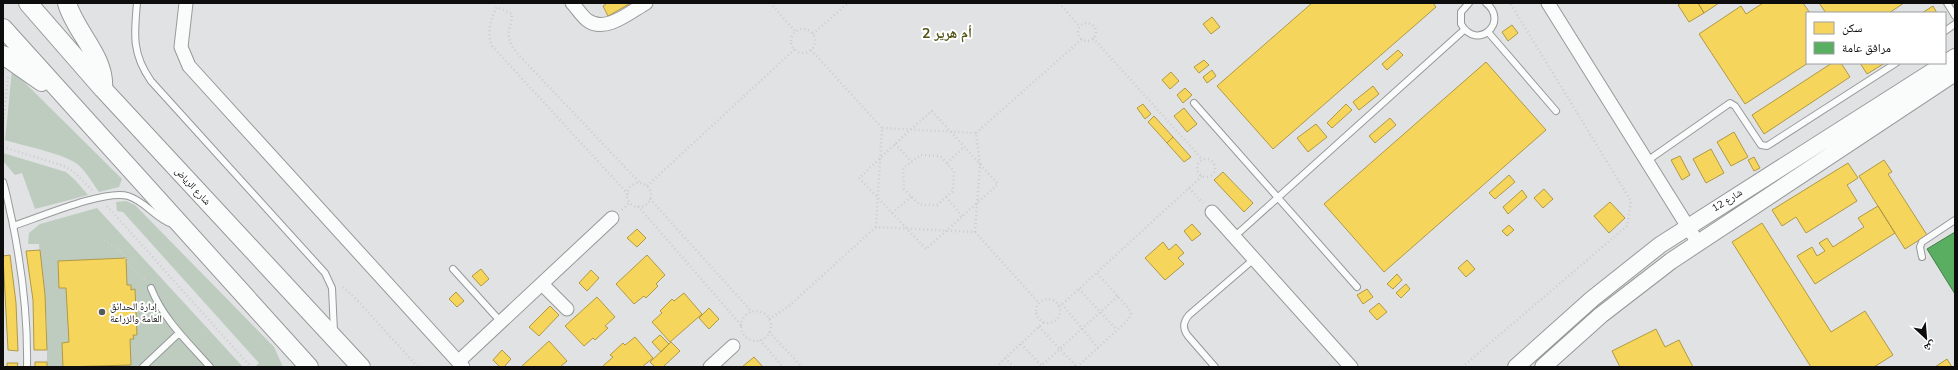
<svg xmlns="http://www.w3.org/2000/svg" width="1958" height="370" font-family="Mulish,'Noto Naskh Arabic',sans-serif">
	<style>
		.green { fill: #beccc0 }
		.homes { fill: #f6d55c; stroke: #b09945 }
		.public { fill: #5aae61; stroke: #437e48 }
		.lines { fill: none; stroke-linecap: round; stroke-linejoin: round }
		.service-casing { stroke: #979899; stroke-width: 8 }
		.minor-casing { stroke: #979899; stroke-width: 15 }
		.tertiary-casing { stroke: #979899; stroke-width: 18 }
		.secondary-casing { stroke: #979899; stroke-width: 20 }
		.path { stroke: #cccdcd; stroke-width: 2.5; stroke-dasharray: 1 3; stroke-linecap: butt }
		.service { stroke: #fafbfb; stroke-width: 6 }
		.minor { stroke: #fafbfb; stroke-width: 13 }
		.tertiary { stroke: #fafbfb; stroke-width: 16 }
		.secondary { stroke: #fafbfb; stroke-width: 18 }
		.poi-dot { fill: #575859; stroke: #fff; stroke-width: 1.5 }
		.labels { text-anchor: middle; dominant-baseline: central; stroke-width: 4; stroke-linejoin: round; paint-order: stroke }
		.street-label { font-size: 10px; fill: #0d0d0e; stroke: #fff }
		.poi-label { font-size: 10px; fill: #0d0d0e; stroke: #fff; text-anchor: start }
		.district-label { font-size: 14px; font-weight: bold; fill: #535317; stroke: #fff }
	</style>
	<rect width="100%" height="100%" fill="#e1e2e4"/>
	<!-- green -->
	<path class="green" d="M12,70L122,179L119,187L99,192C92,182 85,170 76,163C61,153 24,146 5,140Z
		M3,153L66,172L76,181L88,195L35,209L22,173L15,175L3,161Z
		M126,201L135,205L274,347L283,367H255L259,363L123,212L117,211L116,202Z
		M97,208L243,367H47V325L39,244H28L29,233L40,224Z"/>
	<!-- homes -->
	<path class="homes" d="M605,3H631L608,16L603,6L606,4Z
		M1312,3H1433L1436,7L1273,149L1217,86Z
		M1681,3H1698L1704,13L1689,22L1678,5Z
		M1698,3H1719L1704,13Z
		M1763,3H1803L1810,13H1807L1808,63L1745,104L1699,34L1741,6L1746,14Z
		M1819,3H1904L1889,13H1826Z
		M1933,6L1937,13H1922Z
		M1212,17L1220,27L1211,34L1203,24Z
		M1512,25L1518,33L1508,41L1502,32Z
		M1398,50L1403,55L1387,70L1382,64Z
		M1204,60L1209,65L1199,73L1194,67Z
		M1486,62L1546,130L1384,272L1324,204Z
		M1832,63H1841L1850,77L1764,134L1752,115Z
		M1860,63H1885L1867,74Z
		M1212,70L1216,76L1207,83L1203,77Z
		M1171,72L1179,81L1170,89L1162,80Z
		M1373,86L1379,94L1359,110L1353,102Z
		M1185,88L1192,95L1183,103L1177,95Z
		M1143,104L1151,114L1145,119L1137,108Z
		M1346,104L1352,110L1332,128L1327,123Z
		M1184,108L1197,124L1187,132L1174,116Z
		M1154,116L1173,137L1167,143L1148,122Z
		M1390,118L1396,125L1375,143L1369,136Z
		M1316,124L1327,137L1308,152L1297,138Z
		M1734,132L1748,157L1731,166L1717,142Z
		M1173,137L1191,157L1184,162L1167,143Z
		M1711,149L1724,173L1706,183L1693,159Z
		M1680,156L1690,175L1682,180L1671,160Z
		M1754,157L1760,168L1754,171L1748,160Z
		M1884,160L1892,172L1888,174L1927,235L1905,249L1859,176Z
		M1848,163L1858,178L1847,185L1857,201L1806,233L1796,217L1782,226L1772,210Z
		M1223,172L1253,203L1244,212L1214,180Z
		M1509,175L1515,182L1495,199L1489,193Z
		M1544,189L1553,199L1543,208L1534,198Z
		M1522,190L1527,197L1508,214L1503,207Z
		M1610,202L1625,218L1609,233L1594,216Z
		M1878,206L1895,233L1815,284L1797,256L1812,247L1817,256L1825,251L1819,243L1827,238L1833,247L1864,227L1858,218Z
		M1762,223L1831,332L1865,311L1893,355L1874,367H1811L1732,242Z
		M1192,224L1201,234L1192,241L1184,231Z
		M1509,225L1514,230L1507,236L1502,231Z
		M637,229L646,238L637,247L627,238Z
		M1163,242L1169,250L1176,244L1184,253L1178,258L1184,264L1165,280L1145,258Z
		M40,250L45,295L47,350H34L33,300L26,251Z
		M10,255L16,303L18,351L8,350L3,256Z
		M647,255L665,275L656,284L658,286L646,298L644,296L634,304L616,284Z
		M126,258L127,285H131V290L135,289L137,335H133L134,339H130L131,365L63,367L62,343L69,342L66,288H59L58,261Z
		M1467,260L1475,269L1466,277L1458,268Z
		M481,269L489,279L481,286L472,276Z
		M591,270L599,278L587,291L579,283Z
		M1397,274L1402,280L1393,289L1387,284Z
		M1406,284L1410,289L1401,298L1396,293Z
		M1367,289L1373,297L1363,304L1357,295Z
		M456,292L464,301L457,307L449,299Z
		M684,293L702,314L670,342L652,322L662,313L660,311L672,299L674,301Z
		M597,297L615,317L605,326L608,328L595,340L593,338L584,346L565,326Z
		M1379,303L1387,312L1377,320L1369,311Z
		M550,306L559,315L539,336L529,327Z
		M709,308L719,319L709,329L699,318Z
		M1656,329L1665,347L1679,340L1693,367H1620L1612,351Z
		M660,335L669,344L661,352L652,342Z
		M635,337L653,358L642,367H604L603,366L613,357L610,355L623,343L625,345Z
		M549,341L567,361L560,367H521Z
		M671,342L680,351L663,367H655L650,362Z
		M502,350L511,359L504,367H500L493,360Z
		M754,357L763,367H742Z
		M1947,359L1952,367H1935Z
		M35,362H47V367H35Z
		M7,363H18L17,367H7Z"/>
	<!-- public -->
	<path class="public" d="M1955,232V294L1927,249Z"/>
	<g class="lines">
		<!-- service casing -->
		<g class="service-casing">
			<path id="service" d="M137,3C134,35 132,54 151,81L325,273L332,288L334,332
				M1469,3L1461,12V24C1477,52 1510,22 1486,3
				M1947,3L1955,16
				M1945,31L1955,24
				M1488,32L1556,111
				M1194,103L1357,287
				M1647,161L1730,103L1735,106L1761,145L1767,146L1896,63
				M3,182C7,194 9,208 12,220C22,269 28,318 27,367
				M13,226C38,218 105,189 128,196C145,201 155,218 172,224
				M1234,237L1464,30
				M1922,257L1920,247L1922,242L1955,220
				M453,269L501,322
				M151,288C163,319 188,342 210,367
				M143,367L179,333
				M1215,367L1188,336C1182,328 1183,322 1189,315L1254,259"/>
		</g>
		<!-- minor casing -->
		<g class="minor-casing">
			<path id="minor" d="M186,3L181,47L189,66L463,367
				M572,3C577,8 581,15 587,20C605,34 630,12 646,3
				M1548,3L1698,243
				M1212,212L1351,367
				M542,284L567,309
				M458,362L612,218
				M710,367L733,346"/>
		</g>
		<!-- tertiary casing -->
		<g class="tertiary-casing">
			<path id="tertiary" d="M1516,367L1592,299L1660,245L1955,57
				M1543,367L1601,315L1671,261L1955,73"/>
		</g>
		<!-- secondary casing -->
		<g class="secondary-casing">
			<path id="secondary" d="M28,3L103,89L361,367
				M67,3C75,32 106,57 103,89
				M3,28L309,367
				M3,55L42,82"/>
		</g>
		<!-- path -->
		<path class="path" d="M770,3L795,31
			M1059,3L1080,27
			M1078 32a9 9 0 1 1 18 0a9 9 0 1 1-18 0Z
			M791 41a12 12 0 1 1 24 0a12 12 0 1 1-24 0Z
			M813,34L848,3
			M1093,38L1202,159
			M811,50L882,128
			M932,111L998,184L926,249L859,178L910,130Z
			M3,126L8,77
			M976,133L1082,39
			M895,144L912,162
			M3,147L64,166L73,171L92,190
			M921,155L940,156L954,171L953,191L937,205H920L904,189L903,168Z
			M1197 168a9 9 0 1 1 18 0a9 9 0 1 1-18 0Z
			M947,163L964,147
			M627 195a12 12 0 1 1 24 0a12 12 0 1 1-24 0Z
			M647,186L795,49
			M1189,188L1203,203
			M628,194L492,46C487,33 490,19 497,7L512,14C511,31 503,34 516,52L640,183
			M946,197L962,216
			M650,199L752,312
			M107,206L251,367
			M638,206L741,325
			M622,210L630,202
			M892,213L912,196
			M975,232L980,165L976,133L882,128L876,227L975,232L1039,303
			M104,241L120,250L134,271L147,280
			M343,287L357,300L418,367
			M1079,289L1117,330
			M1036 311a12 12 0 1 1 24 0a12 12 0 1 1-24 0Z
			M1062,304L1098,348
			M1059,306L1067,300L1202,176
			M741 326a15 15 0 1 1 30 0a15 15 0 1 1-30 0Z
			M769,319L789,306L876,227
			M1039,327L1077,367
			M769,332L802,367
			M760,340L783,367
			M1021,344L1043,367
			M1005,358L1014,367
			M996,367L1044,322
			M1040,367L1118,296
			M1077,367L1129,319L1131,314L1129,309L1097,273
			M1462,367L1627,226L1631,201L1510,3"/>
		<!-- service -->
		<use href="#service" class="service"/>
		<!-- minor -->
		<use href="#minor" class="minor"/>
		<!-- tertiary -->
		<use href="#tertiary" class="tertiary"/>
		<!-- secondary -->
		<use href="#secondary" class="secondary"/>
	</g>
	<!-- markers -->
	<circle class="poi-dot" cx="102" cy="312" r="4"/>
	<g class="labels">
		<!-- street labels -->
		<g class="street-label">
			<text transform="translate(193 186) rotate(47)">شارع الرياض</text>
			<text transform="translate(1727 200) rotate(-32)">شارع 12</text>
		</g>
		<!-- poi labels -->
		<g class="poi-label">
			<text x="110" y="306">إدارة الحدائق<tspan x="110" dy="12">العامة والزراعة</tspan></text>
		</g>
		<!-- district labels -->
		<g class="district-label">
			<text x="947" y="33">أم هرير 2</text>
		</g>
	</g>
	<!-- border -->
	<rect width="1958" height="370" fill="none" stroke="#0d0d0e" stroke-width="8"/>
	<!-- legend -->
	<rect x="1806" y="12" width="140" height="52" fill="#ffffff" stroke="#9e9e9f"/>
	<rect x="1814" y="22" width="20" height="12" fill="#f6d55c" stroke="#9e9e9f"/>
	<text x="1842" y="32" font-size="12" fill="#0d0d0e">سكن</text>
	<rect x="1814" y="42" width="20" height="12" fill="#5aae61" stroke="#9e9e9f"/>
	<text x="1842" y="52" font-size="12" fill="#0d0d0e">مرافق عامة</text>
	<!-- north arrow -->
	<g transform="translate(1926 338) rotate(154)" stroke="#ffffff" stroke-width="3" paint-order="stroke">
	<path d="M0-3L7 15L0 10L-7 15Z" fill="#0d0d0e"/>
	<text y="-6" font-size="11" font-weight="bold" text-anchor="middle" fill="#0d0d0e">ش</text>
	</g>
</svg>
